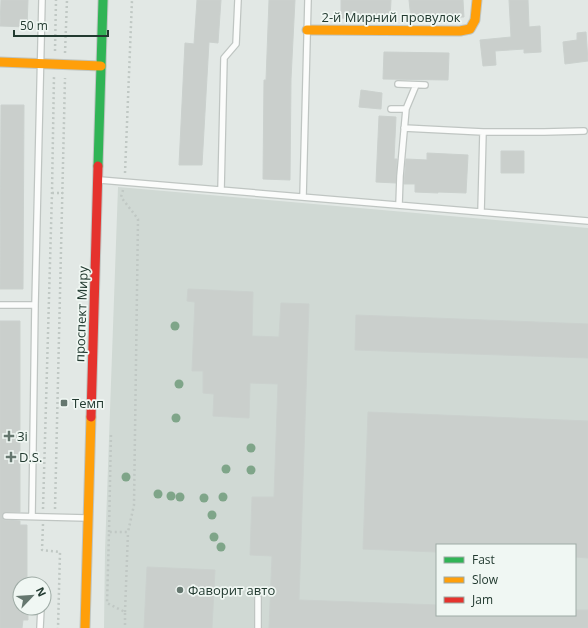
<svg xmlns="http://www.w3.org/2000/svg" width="588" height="628" font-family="'Open Sans',sans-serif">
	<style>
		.built { fill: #d0d9d4; fill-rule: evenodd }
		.building { fill: #cacfcc; stroke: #cbd1ce }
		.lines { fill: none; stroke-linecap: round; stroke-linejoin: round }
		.lane-casing { stroke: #bfc5c2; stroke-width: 8 }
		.fast-casing { stroke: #bfc5c2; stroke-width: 11 }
		.slow-casing { stroke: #bfc5c2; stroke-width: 11 }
		.jam-casing { stroke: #bfc5c2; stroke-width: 11 }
		.path { stroke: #c0c8c4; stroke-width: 2.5; stroke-dasharray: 2 3; stroke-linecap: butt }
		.lane { stroke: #fbfcfb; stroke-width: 5.5 }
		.fast { stroke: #30b455; stroke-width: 9 }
		.slow { stroke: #ff9f0a; stroke-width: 9 }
		.jam { stroke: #e5322d; stroke-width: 9 }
		.tree { fill: #7fa589 }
		.poi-dot { fill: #65776f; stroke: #f0f7f3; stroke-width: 1.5 }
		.labels { text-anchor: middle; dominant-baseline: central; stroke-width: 3.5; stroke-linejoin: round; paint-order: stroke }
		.street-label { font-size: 13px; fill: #223a30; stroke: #f0f7f3 }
		.poi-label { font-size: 13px; fill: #223a30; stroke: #f0f7f3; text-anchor: start }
	</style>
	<rect width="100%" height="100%" fill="#e2e8e5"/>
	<!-- built -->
	<path class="built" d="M118,187L588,228V628H104L105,551ZM437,545H575V615H437Z"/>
	<!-- building -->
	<path class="building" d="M1,0H28L27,27L0,26Z
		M197,0H221L218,43L209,42L202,165H179L185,43L194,44Z
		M269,0H295L291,79L290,180L263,179L264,80H266Z
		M341,0H391L390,19L356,18L355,19L341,18Z
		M409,0H463L464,17L437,18V17L411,19Z
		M509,0H528L529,27L540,26L541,52L524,53V49L495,51L496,65L483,66L480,40L511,37Z
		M586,32L588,61L565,64L563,42L577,40V33Z
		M384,52L449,53L448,80L383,79Z
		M361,90L382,93L381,109L359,107Z
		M1,105H24L23,289H0Z
		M379,116L396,117L394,159H397L396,183L376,182Z
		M501,151H524V173H501Z
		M427,153L468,155L466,193L438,192V193L415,192V184H404L406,159L427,160Z
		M188,289L253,292L252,336L279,337L281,303L309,304L299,600L437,605V615H575V610H588V628H269L272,556L250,555L252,497H274L278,384L250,383L249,418L213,416L214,394L203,393V371H192L195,302L187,301Z
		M356,315L588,324V358L355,350Z
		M0,321H20V512H6L3,513L2,516L4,520L20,521V525H27V584H20V608H28V620H23L22,628H0Z
		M368,412L588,421V558L575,557V545H437V552L363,549Z
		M147,567L215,570L212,628H144Z"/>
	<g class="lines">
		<!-- lane casing -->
		<g class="lane-casing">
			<path id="lane" d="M398,84L425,85
				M391,109H406L400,176L399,205
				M406,109L416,85
				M404,128L483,132H544L584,131
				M100,180L588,221
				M221,190L224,58L236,44L238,0
				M303,197L308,0
				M481,212L483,132
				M0,305H35L32,516
				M35,305L42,0
				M6,516L87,518
				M258,598V628
				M40,628L41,608"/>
		</g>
		<!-- fast casing -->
		<g class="fast-casing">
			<path id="fast" d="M98,166L103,0"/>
		</g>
		<!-- slow casing -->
		<g class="slow-casing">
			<path id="slow" d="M307,30L460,31L470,29L475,20L477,0
				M0,62L101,66
				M85,628L91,417"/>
		</g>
		<!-- jam casing -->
		<g class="jam-casing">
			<path id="jam" d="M91,417L98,166"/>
		</g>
		<!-- path -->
		<path class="path" d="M55,51L56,0
			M65,53L67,0
			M125,173L132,0
			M123,190L121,197L138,219L134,505L128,532H109L107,603L125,612V628
			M52,193H63
			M43,509L52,193L54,76
			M55,509L65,78
			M43,524L42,550L60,552L58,628
			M109,532L111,433
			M125,612L128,532"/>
		<!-- lane -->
		<use href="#lane" class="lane"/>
		<!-- fast -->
		<use href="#fast" class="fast"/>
		<!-- slow -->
		<use href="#slow" class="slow"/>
		<!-- jam -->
		<use href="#jam" class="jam"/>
	</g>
	<!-- trees -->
	<g class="tree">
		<circle cx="175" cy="326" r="4.5"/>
		<circle cx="179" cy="384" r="4.5"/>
		<circle cx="176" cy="418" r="4.5"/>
		<circle cx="251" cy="448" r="4.5"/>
		<circle cx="226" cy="469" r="4.5"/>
		<circle cx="251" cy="470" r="4.5"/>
		<circle cx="126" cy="477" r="4.5"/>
		<circle cx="158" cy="494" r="4.5"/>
		<circle cx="171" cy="496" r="4.5"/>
		<circle cx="180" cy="497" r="4.5"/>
		<circle cx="223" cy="497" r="4.5"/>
		<circle cx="204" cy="498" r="4.5"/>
		<circle cx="212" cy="515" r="4.5"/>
		<circle cx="214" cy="537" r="4.5"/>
		<circle cx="221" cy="547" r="4.5"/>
	</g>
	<!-- markers -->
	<g class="poi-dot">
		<rect x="60" y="399" width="8" height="8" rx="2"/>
		<path d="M7 430h4v4h4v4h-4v4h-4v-4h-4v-4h4z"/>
		<path d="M9 451h4v4h4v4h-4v4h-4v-4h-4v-4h4z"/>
		<circle cx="180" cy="590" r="4"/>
	</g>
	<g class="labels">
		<!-- street labels -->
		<g class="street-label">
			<text x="391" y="17">2-й Мирний провулок</text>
			<text transform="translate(81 314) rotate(-88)">проспект Миру</text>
		</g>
		<!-- poi labels -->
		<g class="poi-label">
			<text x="72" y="403">Темп</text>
			<text x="17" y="436">Зі</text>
			<text x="19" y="457">D.S.</text>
			<text x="188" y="590">Фаворит авто</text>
		</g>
	</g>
	<!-- legend -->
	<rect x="436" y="544" width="140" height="72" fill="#f0f7f3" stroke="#9eaba5"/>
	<rect x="444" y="557" width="20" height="6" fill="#30b455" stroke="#9eaba5"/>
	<text x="472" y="564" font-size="12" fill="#223a30">Fast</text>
	<rect x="444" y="577" width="20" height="6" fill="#ff9f0a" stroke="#9eaba5"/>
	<text x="472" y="584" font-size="12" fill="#223a30">Slow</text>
	<rect x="444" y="597" width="20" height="6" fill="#e5322d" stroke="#9eaba5"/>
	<text x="472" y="604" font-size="12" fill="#223a30">Jam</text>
	<!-- north arrow -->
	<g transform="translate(32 596) rotate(65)"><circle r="19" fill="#f0f7f3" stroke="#9eaba5"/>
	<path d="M0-3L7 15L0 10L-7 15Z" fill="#65776f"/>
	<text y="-6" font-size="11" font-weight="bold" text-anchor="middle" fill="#223a30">N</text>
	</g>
	<!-- scale -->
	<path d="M14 30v6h94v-6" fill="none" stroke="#223a30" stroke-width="2"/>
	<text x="20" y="30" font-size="12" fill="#223a30" stroke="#f0f7f3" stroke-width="3" paint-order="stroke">50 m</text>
</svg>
